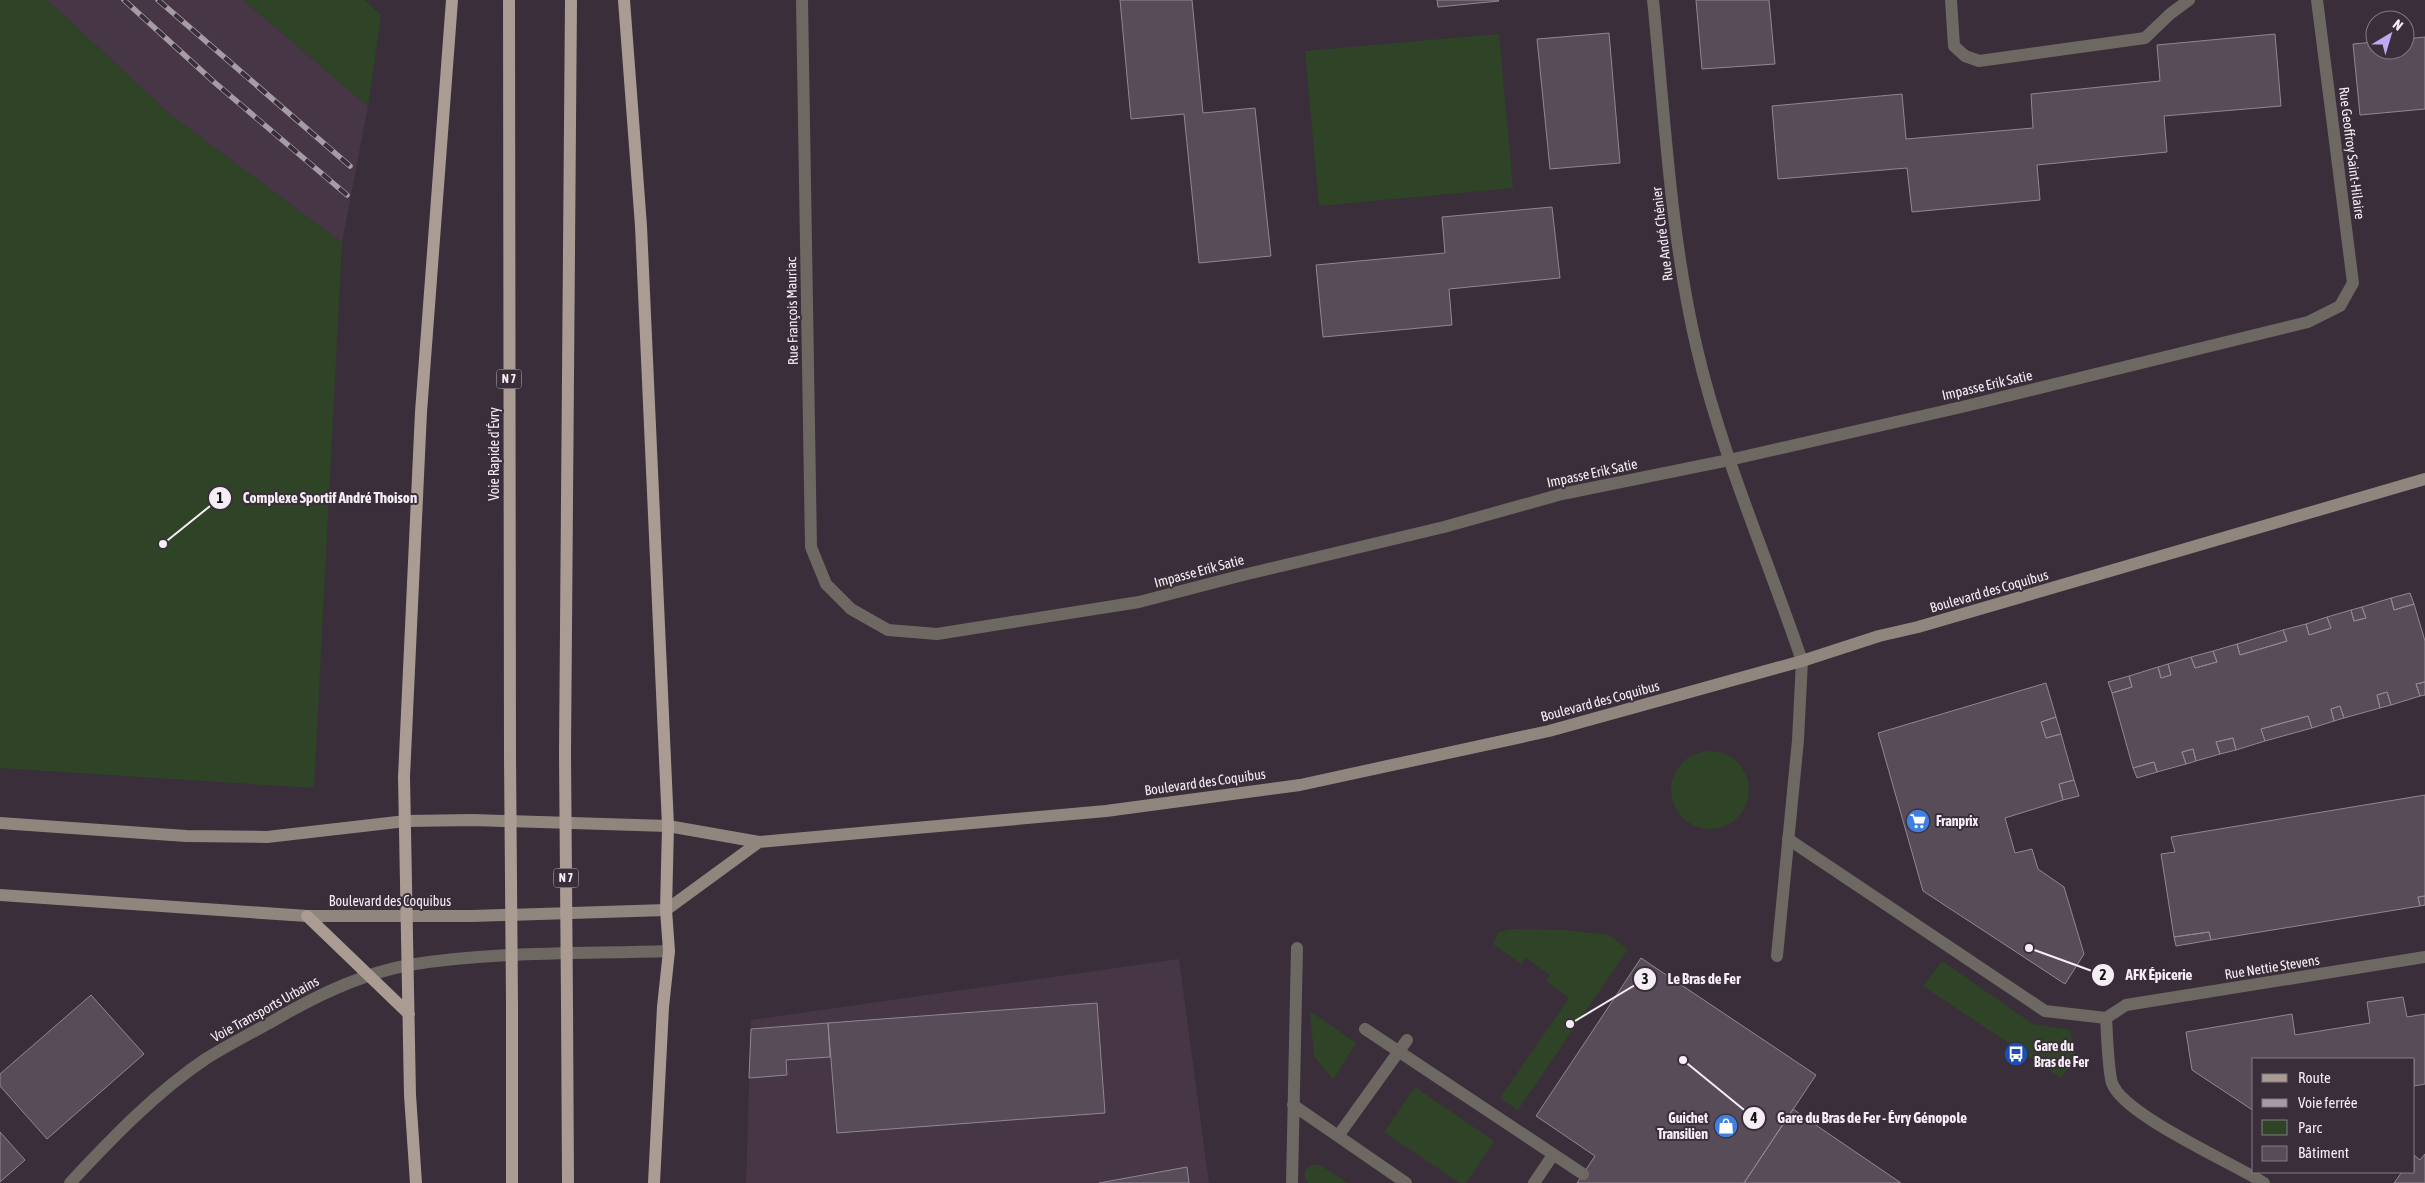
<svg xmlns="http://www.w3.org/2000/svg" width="2425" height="1183" font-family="'Asap Condensed',sans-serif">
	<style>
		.built { fill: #463646 }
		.green { fill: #2f4426 }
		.building { fill: #584c58; stroke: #938693 }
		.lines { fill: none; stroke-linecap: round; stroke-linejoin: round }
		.service { stroke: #6e6863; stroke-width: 12 }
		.pedestrian { stroke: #6e6863; stroke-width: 12 }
		.minor { stroke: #6e6863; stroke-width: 12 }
		.secondary { stroke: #90867e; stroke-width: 12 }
		.primary { stroke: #aa9c93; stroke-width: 12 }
		.rail-casing { stroke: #a59ca5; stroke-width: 5.5 }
		.rail { stroke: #392e39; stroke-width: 4; stroke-dasharray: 11; stroke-linecap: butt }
		.primary-bridge { stroke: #aa9c93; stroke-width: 12 }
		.labels { text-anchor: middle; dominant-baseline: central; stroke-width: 4; stroke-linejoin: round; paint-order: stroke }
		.shield { fill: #392e39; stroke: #bdb4bd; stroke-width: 1 }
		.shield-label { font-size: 12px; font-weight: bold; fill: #f5eef5 }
		.street-label { font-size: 14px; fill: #f5eef5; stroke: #392e39 }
		.poi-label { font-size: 14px; font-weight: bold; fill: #f5eef5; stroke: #392e39; text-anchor: start }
		.leader { fill: none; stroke: #f5eef5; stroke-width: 2 }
		.callout-dot { fill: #f5eef5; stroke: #392e39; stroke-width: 2 }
		.mark-label { font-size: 15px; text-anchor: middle; font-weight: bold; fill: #111 }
		.callout-label { font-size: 15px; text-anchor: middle; font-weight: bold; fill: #f5eef5; stroke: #392e39; stroke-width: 4; stroke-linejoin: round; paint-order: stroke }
	</style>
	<rect width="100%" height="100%" fill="#392e39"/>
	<!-- built -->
	<path class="built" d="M47,0H243L368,106L342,243L172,116Z
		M1179,959L1209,1183H746L751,1020Z"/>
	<!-- green -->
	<path class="green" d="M0,0H47L172,116L342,243L314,788L0,768Z
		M243,0H364L381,15L368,106Z
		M1499,34L1513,188L1319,206L1305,51Z
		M1671 790a39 39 0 1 1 78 0a39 39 0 1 1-78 0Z
		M1513,929L1564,930L1609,935L1628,949L1518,1110L1500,1098L1569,998L1546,981L1550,975L1526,958L1521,964L1493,944L1498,932Z
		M1942,961L2033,1024L2070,1030L2076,1057L2061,1078L1923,986Z
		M1310,1011L1356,1043L1333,1080L1314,1056Z
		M1415,1087L1494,1141L1466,1183H1460L1384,1132Z
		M1311,1165H1320L1348,1183H1309L1305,1178V1171Z"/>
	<!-- building -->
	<path class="building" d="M1120,0H1192L1203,113L1255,108L1271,256L1199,263L1184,114L1131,119Z
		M1437,0H1498L1499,1L1438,7Z
		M1696,0H1769L1775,64L1702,69Z
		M1609,33L1620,163L1550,169L1537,39Z
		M2275,34L2281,106L2164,116L2167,152L2037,165L2040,200L1912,212L1907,168L1778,179L1772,106L1902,94L1906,139L2033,128L2031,94L2160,81L2157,45Z
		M2425,37V109L2360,115L2353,44L2375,42V50H2405V39Z
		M1552,207L1560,278L1449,289L1452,325L1323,337L1316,265L1445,253L1442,217Z
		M2410,593L2414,604L2394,610L2391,598Z
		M2391,598L2394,610L2414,604L2425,641V682L2416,684L2420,696L2391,705L2387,692L2377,695L2380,708L2344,718L2340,706L2331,709L2334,721L2312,728L2308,716L2261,729L2265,741L2236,750L2233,738L2216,742L2220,754L2196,761L2193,749L2182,752L2186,764L2157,772L2154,762L2133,768L2112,693L2132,687L2129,676L2158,667L2161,678L2171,675L2168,664L2191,657L2195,668L2217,662L2213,651L2237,644L2240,655L2287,641L2283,630L2306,624L2309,635L2331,628L2327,617L2351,610L2354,621L2366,618L2362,607Z
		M2362,607L2366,618L2354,621L2351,610Z
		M2327,617L2331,628L2309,635L2306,624Z
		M2283,630L2287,641L2240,655L2237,644Z
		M2213,651L2217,662L2195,668L2191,657Z
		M2168,664L2171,675L2161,678L2158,667Z
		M2129,676L2132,687L2112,693L2108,682Z
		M2425,682V695L2420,696L2416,684Z
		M2046,683L2056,717L2041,722L2046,738L2061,734L2074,780L2059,784L2063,800L2005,818L2015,853L2032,849L2038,869L2064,887L2084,954L2065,984L1923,891L1878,733Z
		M2387,692L2391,705L2380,708L2377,695Z
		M2340,706L2344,718L2334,721L2331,709Z
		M2308,716L2312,728L2265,741L2261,729Z
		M2056,717L2061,734L2046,738L2041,722Z
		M2233,738L2236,750L2220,754L2216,742Z
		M2193,749L2196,761L2186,764L2182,752Z
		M2154,762L2157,772L2137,778L2133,768Z
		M2074,780L2079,796L2063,800L2059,784Z
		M2425,795V896L2418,897L2420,906L2211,940L2209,932L2174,937L2161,854L2175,852L2171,837Z
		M2425,896V905L2420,906L2418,897Z
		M2209,932L2211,940L2176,946L2174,937Z
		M1641,958L1816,1075L1744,1183H1577L1595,1156L1536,1116Z
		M91,995L144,1054L47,1139L0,1086V1074Z
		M2403,997L2407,1017L2425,1014V1084L2414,1086V1059H2254V1111L2192,1070L2186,1032L2292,1014L2295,1035L2370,1023L2367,1002Z
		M1097,1003L1105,1113L837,1133L828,1023Z
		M828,1023L830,1057L786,1060L787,1075L749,1078L751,1029Z
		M1793,1109L1810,1121L1901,1183H1744Z
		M0,1132L25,1160L0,1182Z
		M2425,1154V1183H2394L2402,1172H2414V1155L2420,1160Z
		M1187,1167L1189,1183H1099Z"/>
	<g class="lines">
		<!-- service -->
		<path class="service" d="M1951,0L1954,46L1965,56L1979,61L2145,38L2170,14L2189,0
			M1777,956L1798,740L1802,661
			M70,1183C112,1138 156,1092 207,1058C228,1045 251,1033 273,1021C315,996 360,974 409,965C494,951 583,954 669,951"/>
		<!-- pedestrian -->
		<path class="pedestrian" d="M1788,839L2045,1011L2106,1018
			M1365,1029L1583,1174
			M1293,1105L1406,1183
			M1338,1136L1407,1040
			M1292,1183L1297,948
			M1534,1183L1553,1155"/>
		<!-- minor -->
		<path class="minor" d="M802,0L811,547L826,584L851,609L888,630L937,634L1139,602L1243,575L1444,527L1562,494L1729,460L1966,406L2308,322L2340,306L2353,283L2317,0
			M1653,0C1665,117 1670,235 1697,349C1722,456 1767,557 1802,661
			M2264,1183C2233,1163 2123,1115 2112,1083C2108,1070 2107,1033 2106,1018L2126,1005L2425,957"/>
		<!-- secondary -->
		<path class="secondary" d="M0,823L186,836L267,837L406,821L473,820L668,826L759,842L1106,811L1300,785L1549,731L1802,661L1879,636L1918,627L2425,479
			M0,895L307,916H472L666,910L759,842"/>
		<!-- primary -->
		<path class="primary" d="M509,0L510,757
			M624,0L641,226L668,826L666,910L669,951L663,1007L654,1183
			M565,753L571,0
			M307,916L409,1014
			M567,1003L568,1183
			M512,1004V1183
			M416,1183L410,1095L404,777L421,412L452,0"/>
		<!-- rail casing -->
		<g class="rail-casing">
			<path id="rail" d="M124,0L214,82L347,195
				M158,0L350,166"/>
		</g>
		<!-- rail -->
		<use href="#rail" class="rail"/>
		<!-- primary-bridge -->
		<path class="primary-bridge" d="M565,753L567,1003
			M510,757L512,1004"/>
	</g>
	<!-- icons -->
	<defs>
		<g id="supermarket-disc" transform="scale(1.25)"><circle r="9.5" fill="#3f7fe0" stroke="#392e39"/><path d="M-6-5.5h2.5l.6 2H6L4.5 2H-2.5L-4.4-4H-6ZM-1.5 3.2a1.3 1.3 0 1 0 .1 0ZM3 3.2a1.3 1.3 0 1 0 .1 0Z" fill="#fff"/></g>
		<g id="bus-disc" transform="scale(1.25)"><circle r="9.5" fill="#1a4fb4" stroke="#392e39"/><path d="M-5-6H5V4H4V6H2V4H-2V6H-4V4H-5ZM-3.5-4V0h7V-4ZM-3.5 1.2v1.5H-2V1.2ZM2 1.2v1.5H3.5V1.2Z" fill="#fff"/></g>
		<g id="shop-disc" transform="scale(1.25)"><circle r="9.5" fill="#3f7fe0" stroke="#392e39"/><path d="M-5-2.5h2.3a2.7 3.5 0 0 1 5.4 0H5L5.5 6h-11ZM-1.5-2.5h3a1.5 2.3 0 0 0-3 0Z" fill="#fff"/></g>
	</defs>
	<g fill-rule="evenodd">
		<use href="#supermarket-disc" x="1918" y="821"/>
		<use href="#bus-disc" x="2016" y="1054"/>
		<use href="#shop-disc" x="1726" y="1126"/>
	</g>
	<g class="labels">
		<!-- shield labels -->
		<g class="shield">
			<rect x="496.5" y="369.5" width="25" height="19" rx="4"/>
			<rect x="553.5" y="868.5" width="25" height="19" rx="4"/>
		</g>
		<g class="shield-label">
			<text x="509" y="379">N 7</text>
			<text x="566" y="878">N 7</text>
		</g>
		<!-- street labels -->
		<g class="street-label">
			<text transform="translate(2352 153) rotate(83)">Rue Geoffroy Saint-Hilaire</text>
			<text transform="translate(1662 234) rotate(-97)">Rue André Chénier</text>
			<text transform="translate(792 311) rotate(-91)">Rue François Mauriac</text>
			<text transform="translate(1987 385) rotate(-13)">Impasse Erik Satie</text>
			<text transform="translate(494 454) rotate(-90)">Voie Rapide d'Évry</text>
			<text transform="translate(1592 473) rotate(-12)">Impasse Erik Satie</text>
			<text transform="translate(1199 571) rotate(-15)">Impasse Erik Satie</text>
			<text transform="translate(1989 591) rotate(-16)">Boulevard des Coquibus</text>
			<text transform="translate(1600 701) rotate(-15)">Boulevard des Coquibus</text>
			<text transform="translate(1205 782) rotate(-8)">Boulevard des Coquibus</text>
			<text x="390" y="901">Boulevard des Coquibus</text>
			<text transform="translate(2272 967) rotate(-9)">Rue Nettie Stevens</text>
			<text transform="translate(265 1009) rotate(-29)">Voie Transports Urbains</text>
		</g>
		<!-- poi labels -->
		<g class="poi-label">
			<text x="1936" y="821">Franprix</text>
			<text x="2034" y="1046">Gare du<tspan x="2034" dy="16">Bras de Fer</tspan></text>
			<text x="1708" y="1118" text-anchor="end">Guichet<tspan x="1708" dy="16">Transilien</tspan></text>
		</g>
	</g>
	<!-- callouts -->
	<path class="leader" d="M163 544L220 498M2029 948L2103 975M1570 1024L1645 979M1683 1060L1754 1118"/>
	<g class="callout-dot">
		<circle cx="163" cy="544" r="5"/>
		<circle cx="2029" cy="948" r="5"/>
		<circle cx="1570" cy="1024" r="5"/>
		<circle cx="1683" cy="1060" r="5"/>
		<circle cx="220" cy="498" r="12"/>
		<circle cx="2103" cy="975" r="12"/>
		<circle cx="1645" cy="979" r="12"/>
		<circle cx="1754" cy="1118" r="12"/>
	</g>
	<g class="mark-label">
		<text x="220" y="503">1</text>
		<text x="2103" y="980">2</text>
		<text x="1645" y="984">3</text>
		<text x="1754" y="1123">4</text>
	</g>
	<g class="callout-label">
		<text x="330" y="503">Complexe Sportif André Thoison</text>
		<text x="2159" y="980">AFK Épicerie</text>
		<text x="1704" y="984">Le Bras de Fer</text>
		<text x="1872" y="1123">Gare du Bras de Fer - Évry Génopole</text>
	</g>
	<!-- legend -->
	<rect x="2252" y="1058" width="162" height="115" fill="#392e39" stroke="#847b84"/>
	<rect x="2262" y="1074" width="25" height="8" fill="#aa9c93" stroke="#847b84"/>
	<text x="2298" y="1083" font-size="15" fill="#f5eef5">Route</text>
	<rect x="2262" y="1099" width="25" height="8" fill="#a59ca5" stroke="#847b84"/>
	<text x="2298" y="1108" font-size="15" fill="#f5eef5">Voie ferrée</text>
	<rect x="2262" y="1120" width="25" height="15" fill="#2f4426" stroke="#847b84"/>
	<text x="2298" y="1133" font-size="15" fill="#f5eef5">Parc</text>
	<rect x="2262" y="1146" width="25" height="15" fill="#584c58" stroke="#847b84"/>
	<text x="2298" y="1158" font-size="15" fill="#f5eef5">Bâtiment</text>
	<!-- north arrow -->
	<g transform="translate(2390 35) rotate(38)"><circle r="24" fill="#392e39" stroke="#847b84"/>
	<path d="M0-4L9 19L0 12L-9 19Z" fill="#c0a8f3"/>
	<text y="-8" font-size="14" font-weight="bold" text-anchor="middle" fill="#f5eef5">N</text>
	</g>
</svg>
